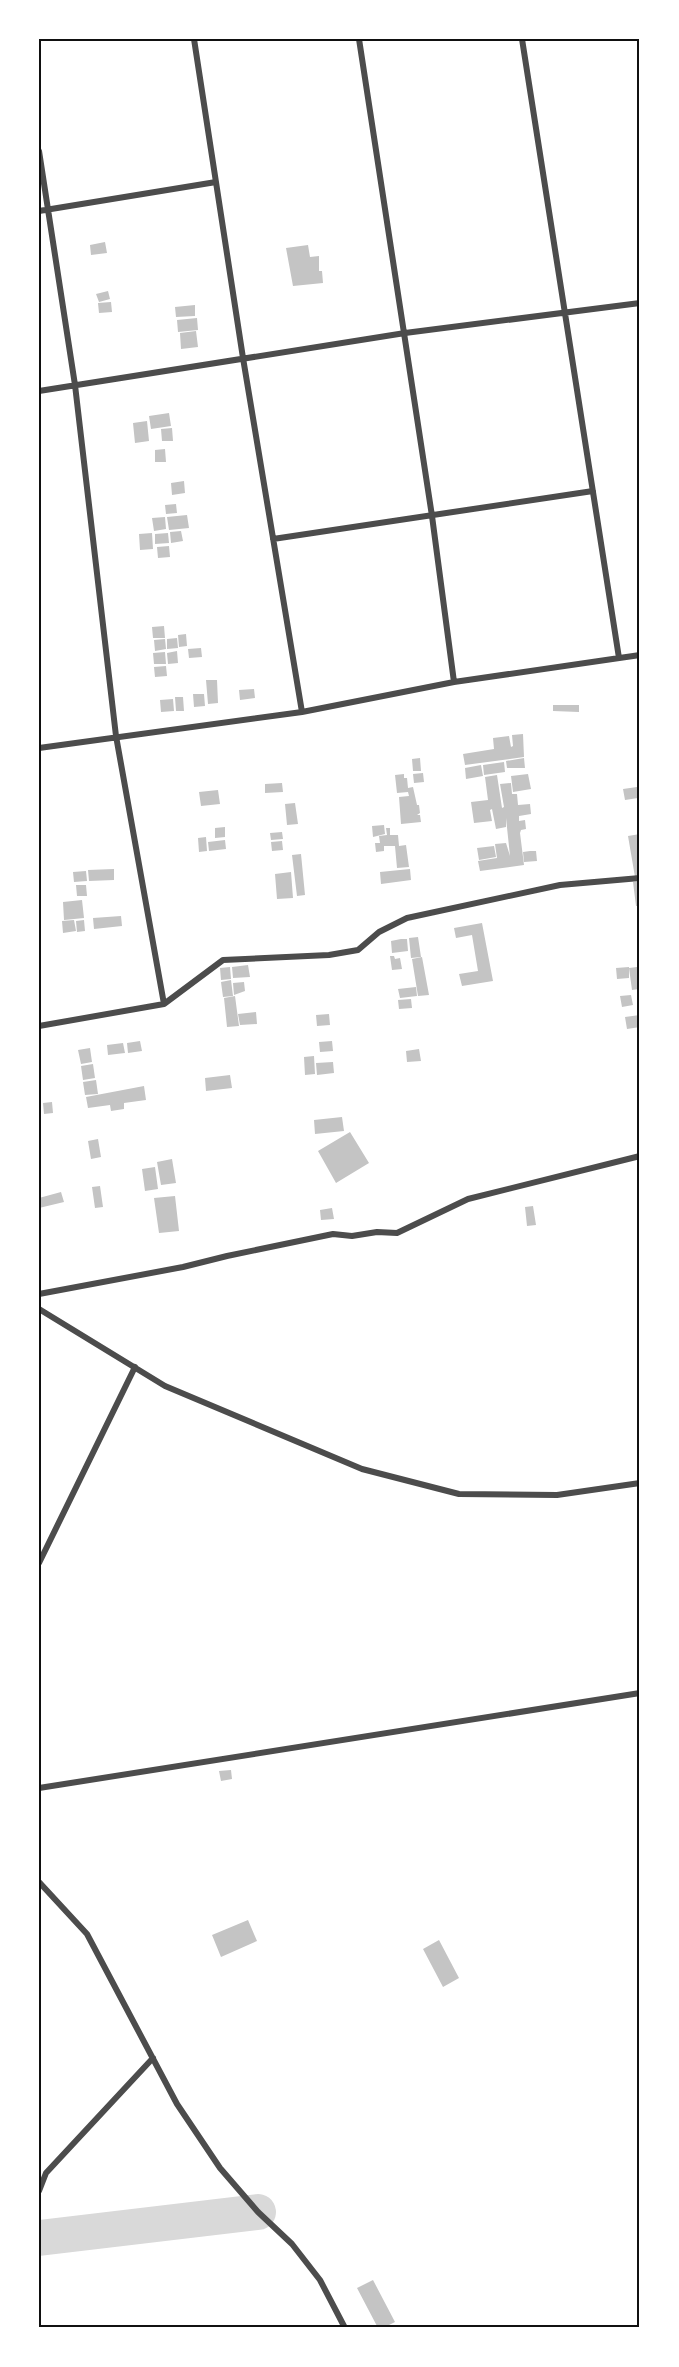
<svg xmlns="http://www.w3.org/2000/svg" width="679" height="2367" font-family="Manrope,sans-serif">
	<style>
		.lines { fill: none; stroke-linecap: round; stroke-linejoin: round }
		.river { stroke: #d9d9d9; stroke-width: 36 }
		.building { fill: #c4c4c4 }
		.minor { stroke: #4c4c4c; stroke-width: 6 }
		.neatline { fill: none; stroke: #111; stroke-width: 2 }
	</style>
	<rect width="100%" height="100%" fill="#fff"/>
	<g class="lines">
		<!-- river -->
		<path class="river" d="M39,2238L258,2212"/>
	</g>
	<!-- building -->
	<path class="building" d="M105,242L107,253L91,255L90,245Z
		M308,245L310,257L319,256V271H322L323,283L293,286L286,248Z
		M108,291L110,299L99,302L96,294Z
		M111,302L112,312L99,313L98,303Z
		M195,305V316L176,317L175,307Z
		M197,318L198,330L178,332L177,320Z
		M196,331L198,347L181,349L180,333Z
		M169,413L171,426L151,429L149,416Z
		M147,421L149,441L135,443L133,423Z
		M172,428L173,441H162L161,429Z
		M165,449L166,462H155V450Z
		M184,481L185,493L172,495L171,483Z
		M176,504L177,513L166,514L165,505Z
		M187,515L189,528L169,530L167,517Z
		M165,517L166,529L154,531L152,518Z
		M181,531L183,541L171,543L170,532Z
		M152,533L153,549L140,550L139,534Z
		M168,533L169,543L155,544V534Z
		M169,546L170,557L158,558L157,547Z
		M164,626L165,638H153L152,627Z
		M186,634L187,646L179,647L178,635Z
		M177,638L178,648L167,649V639Z
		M165,639L166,649L155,651L154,640Z
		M201,648L202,657L189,658L188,649Z
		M177,651L178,663L168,664L167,653Z
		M165,652L166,664H154L153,653Z
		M166,666L167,676L155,677L154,667Z
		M206,680H217L218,703L208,704Z
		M254,689L255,698L240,700L239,690Z
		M193,694H204L205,706L194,707Z
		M175,697H183L184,711H176Z
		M173,699L174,711L161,712L160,700Z
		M553,705H579V712L553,711Z
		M523,734L524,757L465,765L463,754L494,749L493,738L509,736L511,747L513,746L512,735Z
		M420,758L421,771H413L412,759Z
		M524,758L525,768H507L506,761Z
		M504,762L505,772L484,775L483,765Z
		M481,765L483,776L466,779L465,768Z
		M423,773L424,782L414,783L413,774Z
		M404,774V778H407L408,788L413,787L417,805H419L420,813L417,815H420L421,822L401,824L399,797L409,796L408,792L397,793L395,775Z
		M528,774L531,789L513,792L511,776Z
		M497,775L502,808L504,807L500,784L511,783L512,794H517L518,805L530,804L531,814L519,816V821L525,820L526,829L521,830L520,833L524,865L480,871L478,861L497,858L495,844L506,843L510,856L506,818V827L496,829L492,809L490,810L492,821L474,823L471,802L488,800L485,777Z
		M282,783L283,792L265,793V784Z
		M637,787L638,798L625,800L623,789Z
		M218,790L220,804L201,806L199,792Z
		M295,803L298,824L287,825L285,804Z
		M384,825L385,834L373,837L372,826Z
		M225,827V837L215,838V828Z
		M386,828H390V835H398L399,846L406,845L409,867L397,868L395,846H384V851L376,852L375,843H380L379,836L387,835Z
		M282,832L283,839L271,840L270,833Z
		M640,834V876L635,877L628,836Z
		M206,837L207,851L199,852L198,838Z
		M225,840L226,849L209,851L208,842Z
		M282,841L283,850L272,851L271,842Z
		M494,846L496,857L479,860L477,848Z
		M530,851H536L537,861L524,862L523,852Z
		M301,854L305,895L297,896L292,855Z
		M114,869V880L89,881L88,870Z
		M410,869L411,880L381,884L380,872Z
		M86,871L87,881L74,882L73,872Z
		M291,872L293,898L277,899L275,874Z
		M640,881V906H636L633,882Z
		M76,885H86L87,896H77Z
		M82,900L84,918L64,920L63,902Z
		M121,916L122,926L94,929L93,918Z
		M74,920L76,931L63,933L62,921Z
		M84,920L85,931L77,932L76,921Z
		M482,923L493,981L462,986L459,974L478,971L472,935L456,938L454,928Z
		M418,937L421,957L411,958L409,938Z
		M401,939H407L408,951L392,953L391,941Z
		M390,956H394L395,959L400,958L402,969L392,970Z
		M422,957L429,995L418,996L412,959Z
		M248,965L250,977L233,978L232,967Z
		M230,967L231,979L221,980L220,968Z
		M629,967V978L617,979L616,968Z
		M637,967L639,989L632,990L629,968Z
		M231,980L233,996L223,997L221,982Z
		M244,982L245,991L234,995L233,983Z
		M416,987L417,996L400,998L398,989Z
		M631,995L633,1005L622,1007L620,996Z
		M235,996L239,1026L227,1027L224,998Z
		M411,999L412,1008L399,1009L398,1000Z
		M256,1012L257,1024L240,1025L238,1014Z
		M329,1014L330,1025L317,1026L316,1015Z
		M640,1015V1027L627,1029L625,1017Z
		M140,1041L142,1051L128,1053L127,1043Z
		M332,1041L333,1051L320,1052L319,1042Z
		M123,1043L125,1053L108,1055L107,1045Z
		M90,1048L92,1062L81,1064L78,1050Z
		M419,1049L421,1061L407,1062L406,1051Z
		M314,1056L315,1074L305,1075L304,1057Z
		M333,1062L334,1073L317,1075L316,1063Z
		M93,1064L95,1078L83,1080L81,1066Z
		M230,1075L232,1088L206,1091L205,1078Z
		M96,1080L98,1094L85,1095L83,1082Z
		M144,1086L146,1100L124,1103V1109L111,1111L110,1105L88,1108L86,1097Z
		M52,1102L53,1113L44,1114L43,1103Z
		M342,1117L344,1131L315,1134L314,1120Z
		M350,1132L369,1163L336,1183L318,1151Z
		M98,1139L101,1157L91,1159L88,1141Z
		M172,1159L176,1183L161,1185L157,1162Z
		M155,1167L158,1189L145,1191L142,1169Z
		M100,1186L103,1207L95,1208L92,1187Z
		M61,1192L64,1202L39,1208V1198Z
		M175,1196L179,1231L159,1233L154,1198Z
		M533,1206L536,1225L527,1226L525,1207Z
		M332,1208L334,1219L321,1220L320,1210Z
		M231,1770L232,1779L221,1781L219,1771Z
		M248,1920L257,1941L221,1957L212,1935Z
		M439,1940L459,1978L443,1987L423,1949Z
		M373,2280L395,2322L383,2328H378L357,2288Z"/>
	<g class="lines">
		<!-- minor -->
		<path class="minor" d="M194,39L243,358L302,712
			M359,39L432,516L454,682
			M522,39L619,658
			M39,151L75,385L116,736L164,1004
			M39,211L216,182
			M39,391L405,333L640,303
			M273,539L593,491
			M39,748L302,712L454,682L640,655
			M39,1026L164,1004L223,960L329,955L358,950L379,932L407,918L560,885L640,878
			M39,1294L183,1267L227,1256L333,1234L352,1236L377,1232L397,1233L468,1199L640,1156
			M39,1309L165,1386L362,1469L459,1494L557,1495L640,1483
			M39,1563L135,1367
			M39,1788L640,1693
			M39,1882L87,1934L177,2104L220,2168L258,2212L292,2244L320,2280L345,2328
			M39,2191L46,2173L153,2058"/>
	</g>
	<!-- border -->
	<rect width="679" height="2367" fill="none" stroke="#ffffff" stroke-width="81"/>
	<rect x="40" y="40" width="598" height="2286" class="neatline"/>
</svg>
